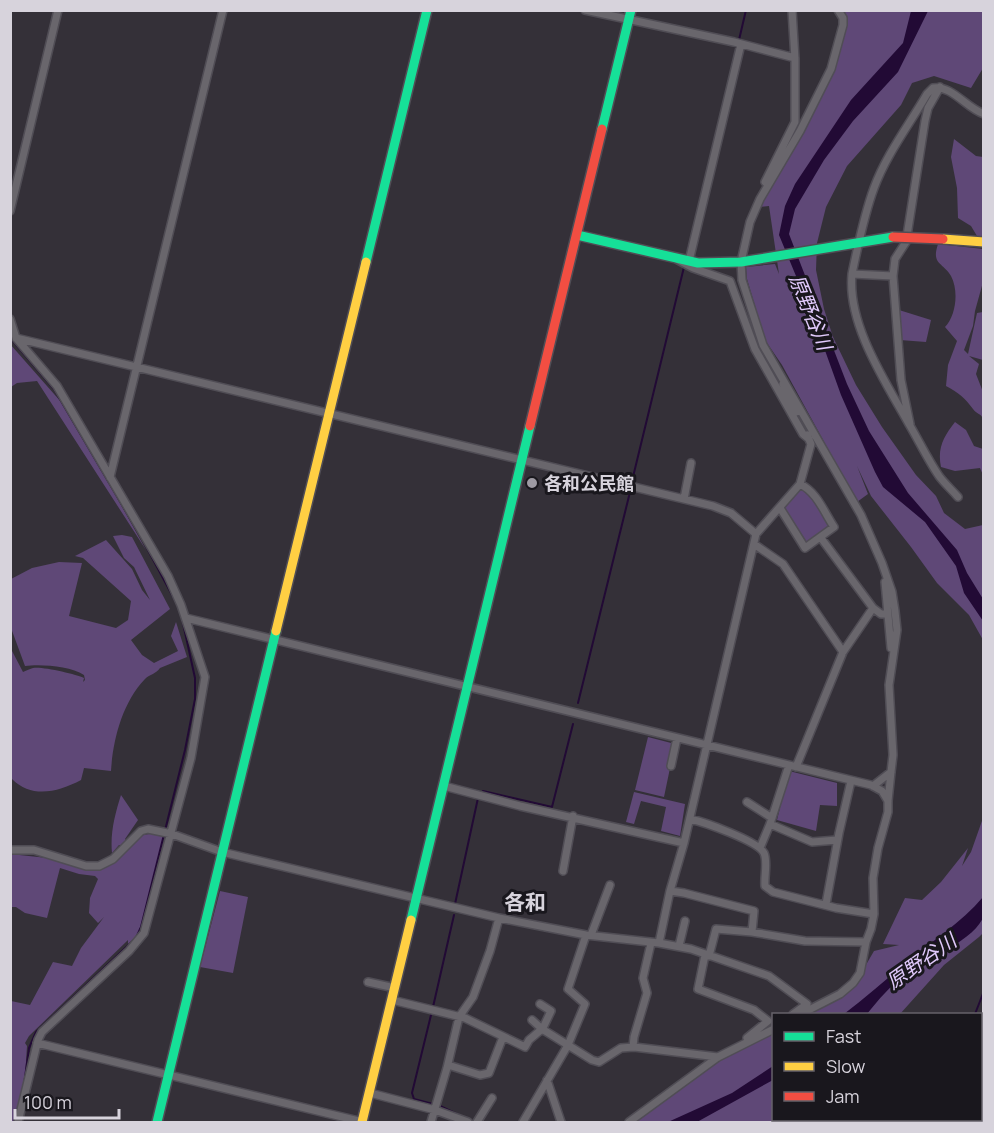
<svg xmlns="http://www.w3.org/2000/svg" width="994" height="1133" font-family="Manrope,'Noto Sans JP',sans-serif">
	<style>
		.green { fill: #5f4877 }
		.water { fill: #220a35 }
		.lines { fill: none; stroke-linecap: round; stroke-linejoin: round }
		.stream { stroke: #220a35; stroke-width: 2 }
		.street-casing { stroke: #504d55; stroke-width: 10 }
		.fast-casing { stroke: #504d55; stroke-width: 12 }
		.slow-casing { stroke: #504d55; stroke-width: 12 }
		.jam-casing { stroke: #504d55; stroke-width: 12 }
		.street { stroke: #69666c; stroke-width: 7 }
		.fast { stroke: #16e098; stroke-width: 9 }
		.slow { stroke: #ffcf43; stroke-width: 9 }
		.jam { stroke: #f24e42; stroke-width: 9 }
		.jam-bridge-casing { stroke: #504d55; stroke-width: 12; stroke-linecap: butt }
		.jam-bridge { stroke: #f24e42; stroke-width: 9 }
		.poi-dot { fill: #9e9aa3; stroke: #19171d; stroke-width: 2 }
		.labels { text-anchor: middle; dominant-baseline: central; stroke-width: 6; stroke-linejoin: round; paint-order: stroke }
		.poi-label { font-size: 18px; font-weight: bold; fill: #d7d3dc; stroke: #19171d; text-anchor: start }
		.water-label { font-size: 20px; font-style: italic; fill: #e1cafc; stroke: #19171d }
		.quarter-label { font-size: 21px; font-weight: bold; fill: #d7d3dc; stroke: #19171d }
	</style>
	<rect width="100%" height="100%" fill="#343038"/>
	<!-- green -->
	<path class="green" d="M838,11H983V68L971,88L934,76L912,83L901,105L847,166L826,207L817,243L816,270L824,309L833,337L856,385L882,427L916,475L936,496L944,513L965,529L983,525V640L969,615L937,583L911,547L871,496L857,466L868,494L857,502L782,365L765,340L747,279L746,267L775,264L779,274L769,206L759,207L822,89L843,18Z
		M954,139L976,156L983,157V238L977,236L971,226L958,218L957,188L951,157Z
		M938,244L983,249V282L975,311L973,326L964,350L968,354L977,313L983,312V360L969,356L979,364L976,374L983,392V419C981,413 976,414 973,409C965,398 959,393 946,386L948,365L957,341L945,327C956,316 959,291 951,276C943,262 931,265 938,244Z
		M899,310L931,320L926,342L900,340Z
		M10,344L69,411L146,550L37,381L17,383L11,387Z
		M955,422L966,430L974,446L983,449V475L980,468L955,471L941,467C937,448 944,436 955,422Z
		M801,487L807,490L832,527L806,546L782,508Z
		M122,535L132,537L170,609L131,640L142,655L154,663L178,651L171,636L176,622L187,657L160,668C156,674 150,674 145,679C122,703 113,740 111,771L84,768L81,780C58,792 32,799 12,779L11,649L23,672C26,671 29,669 33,668C41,666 76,674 84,678L83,682L85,680L84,675C70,666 41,664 25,666L11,628V579L32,568L59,562L82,563L69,616L116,628L128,620L131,601L83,558L75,556L106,540L132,569L142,590L150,600L134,567L124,558L113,536Z
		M648,737L675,744L664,797L635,790Z
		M789,771L837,783V806L820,805L816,831L777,820Z
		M634,792L685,804L680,836L661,831L666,807L641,801L634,824L626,822Z
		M121,795L138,820L125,839L129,845C141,834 148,831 164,837L140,933L128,944V940L29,1036L25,1043L27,1046L25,1078L15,1122H10L11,1001L30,1005L53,962L72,966L81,948L104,917L98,923L89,913L90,898L98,879L95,876L79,874L60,868L47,918L25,913L16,907H11L10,854L57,859L94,870L125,845H119L112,853C110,833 115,814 121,795Z
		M983,818L984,932L979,937L944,965L900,1014H805L852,989L874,951L899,945L883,944L905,898L922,900L941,882L968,848L962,866L971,852Z
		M220,891L248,897L233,973L200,967Z
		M773,1030L774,1120H809L805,1122H629L718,1057Z"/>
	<!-- water -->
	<path class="water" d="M911,11H928L898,72L853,121L824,160L795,209L789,234L847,384L869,431L908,493L957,550L967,573L983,599V621L964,593L956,566L925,522L883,487L875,472L841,395L813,317L779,235L785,206L795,184L851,100L903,43Z
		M983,897C984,902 985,910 984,915C977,939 925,960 906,974C891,985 878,1000 867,1014H844C865,998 885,980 906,963C932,941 961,923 983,897Z
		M773,1066V1080L697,1122H668L732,1093Z"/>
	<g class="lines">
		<!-- stream -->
		<path class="stream" d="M739,40L746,10
			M687,254L689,245
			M10,335L13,341L54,389L142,539L178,606
			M632,481L684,267
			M578,703L630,492
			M483,791L552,807L573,724
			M455,904L478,798
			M433,1007L454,915
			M975,1014L984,991
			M431,1015L412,1093L414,1099L433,1104
			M24,1085L29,1048L36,1032L136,938L141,927L185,750L195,699V678L181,614
			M440,1106L459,1115
			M14,1122L19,1105
			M936,1122L937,1120"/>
		<!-- street casing -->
		<g class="street-casing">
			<path id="street" d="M585,10L734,42L795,58
				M765,182L795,122V59L792,10
				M10,211L58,10
				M678,260L693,268L730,281L755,349L803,434L809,439
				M689,261L741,44
				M852,274C847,324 885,381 909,424C919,441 928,460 939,476C945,484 952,490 958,497
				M893,276L852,274C858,245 864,215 874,188C886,155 909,125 927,94L933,88C952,85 966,108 984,114
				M10,319L16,338L57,386L168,576L181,605L205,677L191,758L144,933L129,951L42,1032L38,1040L18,1122
				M16,338L713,506L731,513L756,534
				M783,384L796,412
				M910,424L901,380L893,276L895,259L906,242L925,121L928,108L940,87
				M110,477L223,10
				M800,484L811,444L807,435
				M684,499L691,463
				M821,538L873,608L881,614H887
				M754,544L783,564L843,652
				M885,582L891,648
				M186,618L871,785L882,791L888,801
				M671,766L677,738
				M796,767L843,652L873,608
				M444,786L520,806L684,843
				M873,786L891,772
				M747,802L772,818
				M690,819C704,822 758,841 764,853C768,862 764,876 765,886L773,892L836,908L874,914
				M770,824L812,842L837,840
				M760,848L770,824L789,765
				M10,850H34L86,866H99L113,859L141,831L148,829L172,834L222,852L499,918L586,935L659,943L691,949L769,976L807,1004L793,1014
				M563,871L573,816
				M670,891L684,893L754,911L752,932
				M826,904L839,833L851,781
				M591,935L610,885
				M659,943L670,891L684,843L756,534L800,484C817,492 824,512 834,527L805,548L780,508
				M679,946L685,921
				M705,955L698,989L754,1010L768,1021L747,1038
				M709,956L716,929L752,932L805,941L866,942
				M368,982L395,988
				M392,1000L465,1018L525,1047L529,1040L542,1029L592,1060L599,1062L621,1048L634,1047L718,1057
				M540,1004L551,1011L542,1030
				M801,1014L840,994L853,983L860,973L866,942L871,929L874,914L873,878L878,848L888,812V801L891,772L893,755L889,685L897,630L895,611L892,592L882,563L861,515L763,345L742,280L741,262L750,222L760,199L800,131L831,69L843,25V18L838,10
				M532,1020L542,1029
				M37,1043L363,1122
				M633,1047L634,1037L647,993L643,978L651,943
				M448,1065L480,1075L489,1073L503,1037
				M547,1080L561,1122
				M370,1093L435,1110L468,1122
				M897,1120L901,1122
				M431,1122L447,1068L459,1017L473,997L490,951L499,918
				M477,1122L492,1098
				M523,1122L568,1045L585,1004L568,989L586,935
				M629,1122L718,1057L774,1029
				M812,1122L816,1120"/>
		</g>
		<!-- fast casing -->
		<g class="fast-casing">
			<path id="fast" d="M602,129L631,10
				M577,235L698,263L741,262L893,237
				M366,262L427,10
				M411,920L530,426
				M157,1122L276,631"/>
		</g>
		<!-- slow casing -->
		<g class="slow-casing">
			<path id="slow" d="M943,239L984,242
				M276,631L366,262
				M362,1122L411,920"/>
		</g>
		<!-- jam casing -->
		<g class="jam-casing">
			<path id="jam" d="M530,426L602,129"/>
		</g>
		<!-- street -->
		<use href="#street" class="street"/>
		<!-- fast -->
		<use href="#fast" class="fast"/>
		<!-- slow -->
		<use href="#slow" class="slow"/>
		<!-- jam -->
		<use href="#jam" class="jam"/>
		<!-- jam-bridge casing -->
		<g class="jam-bridge-casing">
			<path id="jam-bridge" d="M893,237L943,239"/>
		</g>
		<!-- jam-bridge -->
		<use href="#jam-bridge" class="jam-bridge"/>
	</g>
	<!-- markers -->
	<circle class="poi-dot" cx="532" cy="483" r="6"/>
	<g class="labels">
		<!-- poi labels -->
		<g class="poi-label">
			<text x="544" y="483">各和公民館</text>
		</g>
		<!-- water labels -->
		<g class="water-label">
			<text transform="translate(811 312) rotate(68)">原野谷川</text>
			<text transform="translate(921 961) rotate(-35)">原野谷川</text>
		</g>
		<!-- quarter labels -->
		<g class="quarter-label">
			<text x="525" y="902">各和</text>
		</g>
	</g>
	<!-- border -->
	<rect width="994" height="1133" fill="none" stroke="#d7d3dc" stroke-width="24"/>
	<!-- legend -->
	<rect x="772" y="1013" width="210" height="108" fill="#19171d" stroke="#656269" stroke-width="1.5"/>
	<rect x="784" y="1032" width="30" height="9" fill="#16e098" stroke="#656269" stroke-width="1.5"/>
	<text x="826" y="1043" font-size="18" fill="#d7d3dc">Fast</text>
	<rect x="784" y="1062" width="30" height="9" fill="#ffcf43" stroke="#656269" stroke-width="1.5"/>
	<text x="826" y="1073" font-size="18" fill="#d7d3dc">Slow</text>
	<rect x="784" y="1092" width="30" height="9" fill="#f24e42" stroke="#656269" stroke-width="1.5"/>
	<text x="826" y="1103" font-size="18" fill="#d7d3dc">Jam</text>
	<!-- scale -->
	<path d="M15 1109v9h104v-9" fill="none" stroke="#d7d3dc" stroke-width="3"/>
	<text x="24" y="1109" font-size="18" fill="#d7d3dc" stroke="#19171d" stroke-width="4.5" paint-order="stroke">100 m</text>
</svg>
